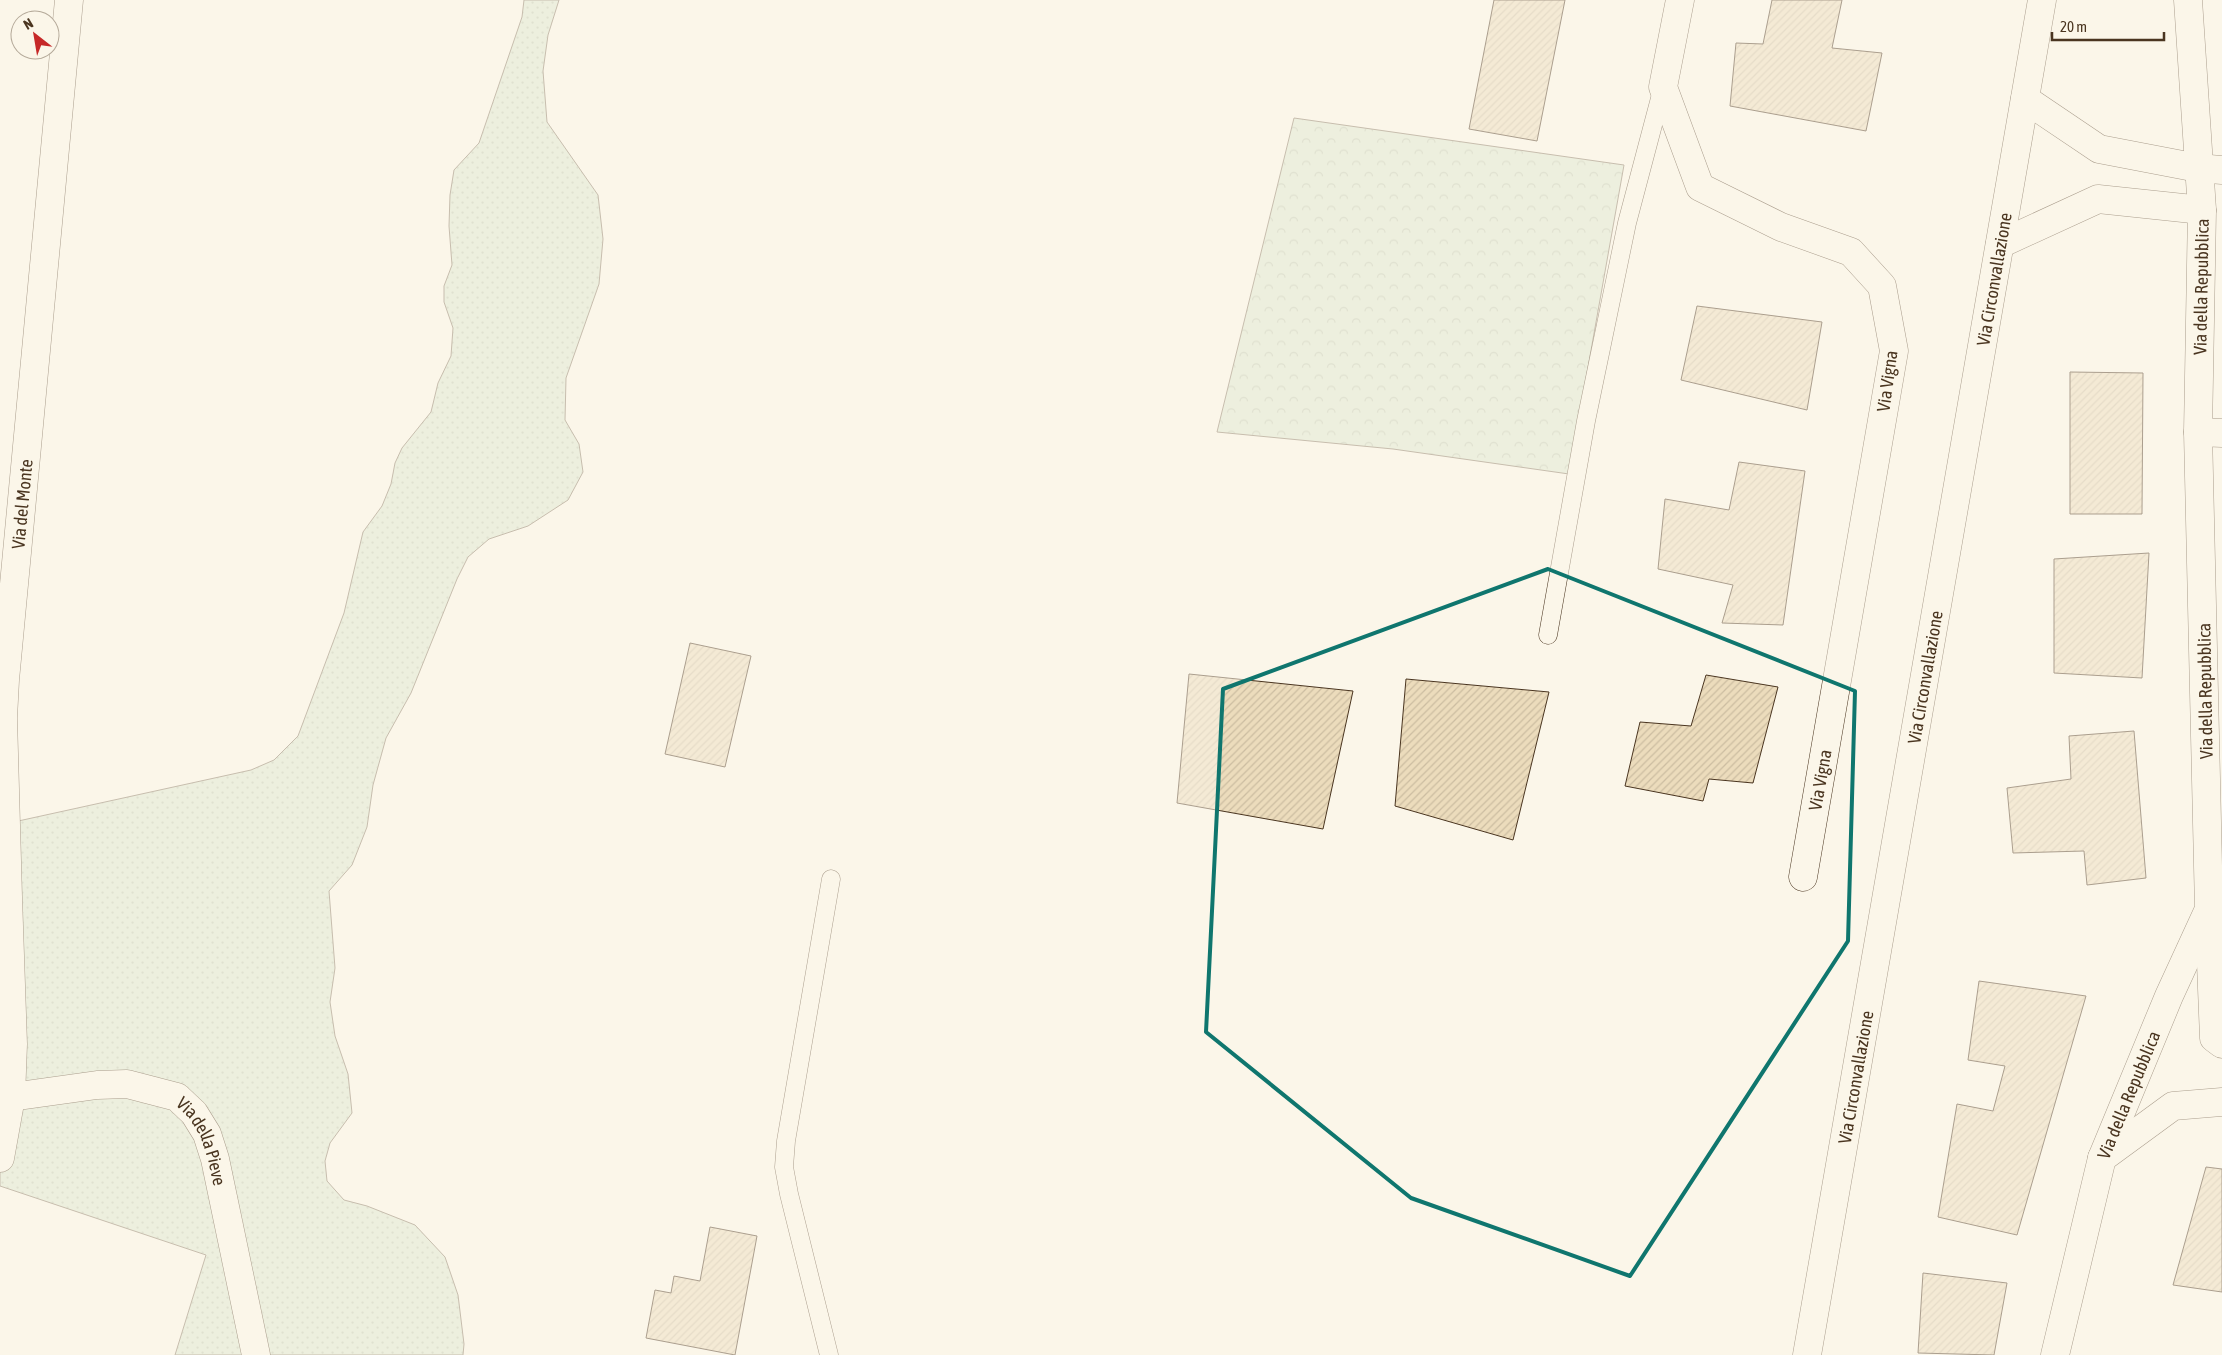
<svg xmlns="http://www.w3.org/2000/svg" width="2222" height="1355" font-family="'Asap Condensed',sans-serif">
	<style>
		.grass { fill: url(#grass-dots); stroke: #887966 }
		.park { fill: url(#park-crowns); stroke: #887966 }
		.building { fill: url(#building-hatch); stroke: #4a3520 }
		.lines { fill: none; stroke-linecap: round; stroke-linejoin: round }
		.lane-casing { stroke: #4a3520; stroke-width: 19 }
		.street-casing { stroke: #4a3520; stroke-width: 29 }
		.secondary-casing { stroke: #4a3520; stroke-width: 29 }
		.lane { stroke: #fbf6e9; stroke-width: 18 }
		.street { stroke: #fbf6e9; stroke-width: 28 }
		.secondary { stroke: #fbf6e9; stroke-width: 28 }
		.marked { fill: none; stroke: #0f766e; stroke-width: 4; stroke-linejoin: round }
		.labels { text-anchor: middle; dominant-baseline: central; stroke-width: 4; stroke-linejoin: round; paint-order: stroke }
		.street-label { font-size: 18px; fill: #4a3520; stroke: #fbf6e9 }
	</style>
	<defs>
		<pattern id="grass-dots" width="8" height="8" patternUnits="userSpaceOnUse" patternTransform="scale(1.25)"><rect width="8" height="8" fill="#dce7d0"/><path d="M2 2h.1M6 6h.1" fill="none" stroke="#bec7b2" stroke-width="1.8" stroke-linecap="round"/></pattern>
		<pattern id="park-crowns" width="20" height="18" patternUnits="userSpaceOnUse" patternTransform="scale(1.25)"><rect width="20" height="18" fill="#dce7d0"/><path d="M2 6a3 3 0 1 1 6 0M12 15a3 3 0 1 1 6 0" fill="none" stroke="#bec7b2"/></pattern>
		<pattern id="building-hatch" width="6" height="6" patternUnits="userSpaceOnUse" patternTransform="scale(1.25)"><rect width="6" height="6" fill="#ecdcbc"/><path d="M-1 1l2-2M0 6l6-6M5 7l2-2" fill="none" stroke="#ccbda1"/></pattern>
	</defs>
	<rect width="100%" height="100%" fill="#fbf6e9"/>
	<!-- grass -->
	<path class="grass" d="M524,0H559L548,35L543,71L547,122L598,195L603,239L599,284L566,378L565,420L579,444L583,472L568,500L528,526L489,539L468,557L457,579L411,693L386,738L373,785L367,827L352,865L329,891L335,968L330,1002L335,1036L348,1074L352,1113L330,1143L325,1161L327,1181L344,1200L367,1206L415,1225L445,1257L458,1295L464,1344L463,1355H175L206,1255L0,1186V825L251,770L274,760L298,736L344,613L363,532L382,506L391,484L395,463L402,448L431,412L438,383L451,356L453,328L444,302V286L452,265L449,226L450,195L454,170L479,143L522,17Z"/>
	<!-- park -->
	<path class="park" d="M1294,118L1624,165L1569,474L1393,449L1217,432Z"/>
	<!-- building -->
	<path class="building" d="M1494,0H1565L1537,141L1469,129Z
		M1772,0H1842L1832,48L1882,53L1866,131L1730,106L1736,43L1763,44Z
		M1697,306L1822,322L1807,410L1681,380Z
		M2070,372L2143,373L2142,514H2070Z
		M1739,462L1805,471L1783,625L1722,623L1733,585L1658,569L1665,499L1729,510Z
		M2149,553L2142,678L2054,673V559Z
		M690,643L751,656L725,767L665,754Z
		M1189,674L1353,691L1323,829L1177,803Z
		M1706,675L1778,687L1753,783L1709,779L1703,801L1625,786L1640,722L1691,726Z
		M1406,679L1549,692L1513,840L1395,806Z
		M2134,731L2146,878L2087,885L2084,851L2013,853L2007,788L2071,779L2069,736Z
		M1979,981L2086,996L2017,1235L1938,1217L1957,1104L1993,1111L2005,1066L1968,1060Z
		M2206,1167L2222,1169V1292L2173,1285Z
		M710,1227L757,1236L735,1355L646,1338L655,1290L671,1293L674,1276L700,1281Z
		M1923,1273L2007,1283L1994,1355L1918,1353Z"/>
	<g class="lines">
		<!-- lane casing -->
		<g class="lane-casing">
			<path id="lane" d="M1548,635L1586,421L1627,223L1663,87
				M829,1355L789,1194L784,1167L786,1141L831,879"/>
		</g>
		<!-- street casing -->
		<g class="street-casing">
			<g id="street">
				<path d="M1680,0L1663,87L1700,187L1781,227L1851,252L1882,286L1894,351L1803,877"/>
				<path d="M2025,99L2099,149L2198,168L2222,170"/>
				<path d="M2000,244L2098,199L2202,210"/>
				<path d="M2198,432L2222,433"/>
				<path d="M2209,913L2214,1038L2222,1044"/>
				<path id="s1" d="M11,1097L97,1085L127,1084L177,1097L194,1113L207,1134L215,1159L256,1355"/>
				<path id="s2" d="M0,1158L11,1097L13,1044L8,897L3,718L5,680L69,0"/>
				<path d="M2102,1158L2173,1106L2222,1102"/>
				<path id="s3" d="M2055,1355L2102,1158L2169,996L2209,909L2198,432L2202,210L2188,0"/>
			</g>
		</g>
		<!-- secondary casing -->
		<g class="secondary-casing">
			<g id="secondary">
				<path id="s4" d="M1807,1355L2042,0"/>
			</g>
		</g>
		<!-- lane -->
		<use href="#lane" class="lane"/>
		<!-- street -->
		<use href="#street" class="street"/>
		<!-- secondary -->
		<use href="#secondary" class="secondary"/>
	</g>
	<!-- marked area -->
	<path d="M0 0H2222V1355H0ZM1548,569L1855,691L1848,941L1630,1276L1411,1198L1206,1032L1223,689Z" fill="#fbf6e9" fill-opacity=".55" fill-rule="evenodd"/>
	<path class="marked" d="M1548,569L1855,691L1848,941L1630,1276L1411,1198L1206,1032L1223,689Z"/>
	<g class="labels">
		<!-- street labels -->
		<g class="street-label">
			<text stroke="none"><textPath href="#s4" startOffset="1092">Via Circonvallazione</textPath></text>
			<text stroke="none"><textPath href="#s3" startOffset="1096">Via della Repubblica</textPath></text>
			<text transform="translate(1887 381) rotate(-82)">Via Vigna</text>
			<text stroke="none"><textPath href="#s2" startOffset="656">Via del Monte</textPath></text>
			<text stroke="none"><textPath href="#s4" startOffset="688">Via Circonvallazione</textPath></text>
			<text transform="translate(2205 691) rotate(-91)">Via della Repubblica</text>
			<text transform="translate(1820 780) rotate(-80)">Via Vigna</text>
			<text stroke="none"><textPath href="#s4" startOffset="282">Via Circonvallazione</textPath></text>
			<text stroke="none"><textPath href="#s3" startOffset="271">Via della Repubblica</textPath></text>
			<text stroke="none"><textPath href="#s1" startOffset="221">Via della Pieve</textPath></text>
		</g>
	</g>
	<!-- north arrow -->
	<g transform="translate(35 35) rotate(329)"><circle r="24" fill="#fbf6e9" stroke="#b4a999"/>
	<path d="M0-4L9 19L0 12L-9 19Z" fill="#c62828"/>
	<text y="-8" font-size="14" font-weight="bold" text-anchor="middle" fill="#4a3520">N</text>
	</g>
	<!-- scale -->
	<path d="M2052 32v8h112v-8" fill="none" stroke="#4a3520" stroke-width="2.5"/>
	<text x="2060" y="32" font-size="15" fill="#4a3520" stroke="#fbf6e9" stroke-width="4" paint-order="stroke">20 m</text>
</svg>
